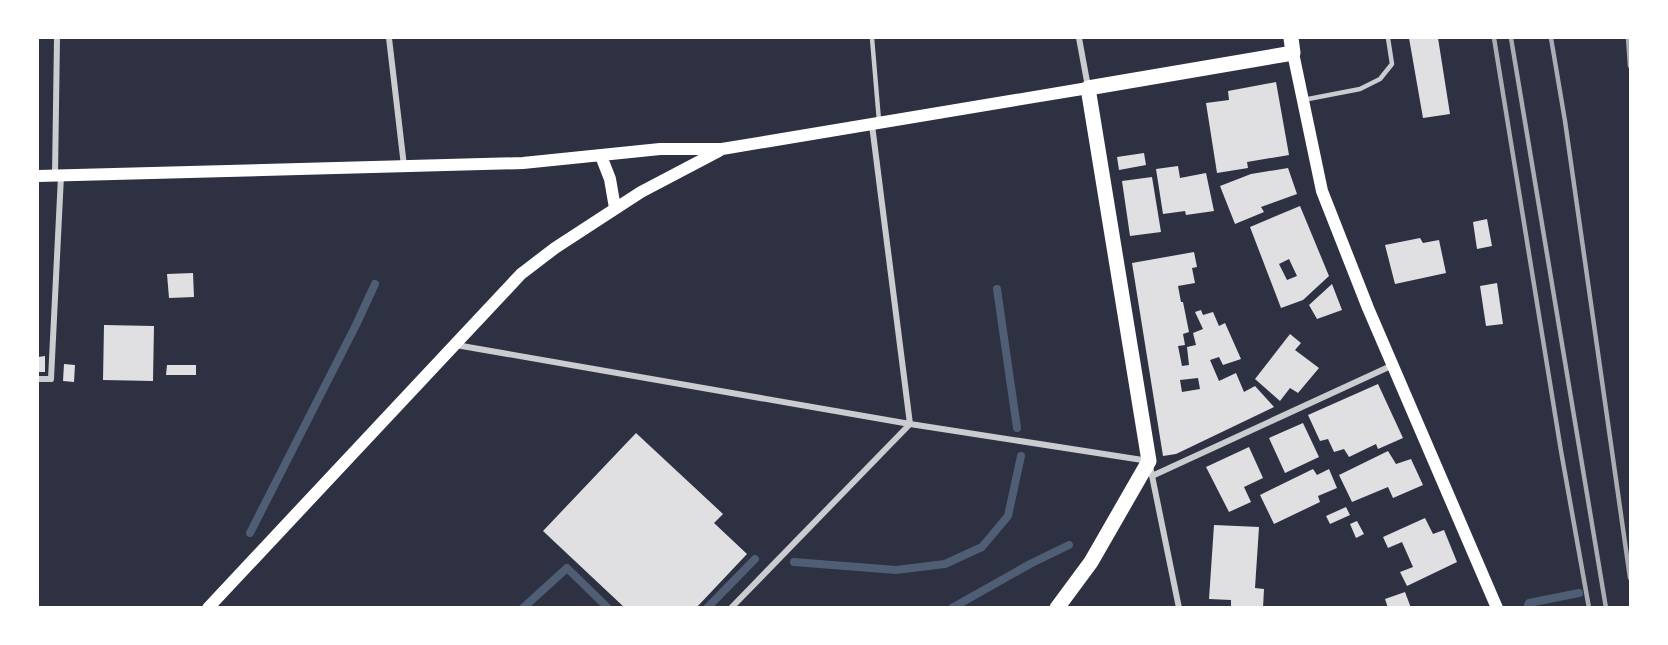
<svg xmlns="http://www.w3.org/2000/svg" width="1668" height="645" font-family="'Source Sans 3',sans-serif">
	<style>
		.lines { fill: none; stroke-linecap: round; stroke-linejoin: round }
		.stream { stroke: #4f5d75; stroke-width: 8 }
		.building { fill: #e0e0e3; fill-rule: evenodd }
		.service { stroke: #caccd0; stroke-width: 4.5 }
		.minor { stroke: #caccd0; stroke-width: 6 }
		.secondary { stroke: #fff; stroke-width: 12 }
		.primary { stroke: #fff; stroke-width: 15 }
		.rail { stroke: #abadb3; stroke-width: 4.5 }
	</style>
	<rect width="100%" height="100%" fill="#2d3142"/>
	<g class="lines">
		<!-- stream -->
		<path class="stream" d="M997,289L1017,428
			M250,533L356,325L375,284
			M794,562L896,570L945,564L982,547L1008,516L1021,456
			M523,608L567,568L608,608
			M707,608L755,559
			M952,608L1030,564L1069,545
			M1527,608L1529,603L1579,593"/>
	</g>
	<!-- building -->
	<path class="building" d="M1409,38H1438L1450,114L1423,118Z
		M1276,82L1289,155L1247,162L1248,168L1217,173L1206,103L1229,100L1228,91Z
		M1144,153L1146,165L1119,170L1117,157Z
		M1178,166L1180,178L1206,173L1214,211L1186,215L1185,211L1163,214L1156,169Z
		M1288,168L1297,194L1261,207L1264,212L1235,224L1220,186L1251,174Z
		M1152,177L1161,232L1130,236L1122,181Z
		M1300,206L1329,276L1303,300L1281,308L1250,227ZM1289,259L1297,276L1287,280L1279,264Z
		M1487,219L1492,246L1477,249L1473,222Z
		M1420,238L1423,243L1439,240L1446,273L1395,284L1385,245Z
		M1194,252L1197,267L1192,268L1195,283L1178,286L1181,302H1183L1189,332L1183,334L1185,345L1178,346L1182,366L1189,365L1187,347L1196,345L1193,333L1203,329L1195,312L1201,310L1203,315L1213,312L1219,326L1225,323L1241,359L1223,365L1219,357L1210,360L1219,381L1236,373L1244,392L1255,386L1274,407L1176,454L1163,456L1132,263ZM1198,378L1200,389L1182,392L1180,380Z
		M193,273L194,297L169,298L167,274Z
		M1497,283L1503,324L1486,326L1480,286Z
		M1332,284L1342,310L1317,319L1309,305Z
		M104,325L154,326L153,381L103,380Z
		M1290,334L1301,343L1295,350L1319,368L1298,393L1290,388L1280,401L1255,379Z
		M45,356V372H38V357Z
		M64,364L75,365L74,382L63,381Z
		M167,365H196V375H166Z
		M1378,384L1403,438L1378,449L1376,444L1349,457L1344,449L1334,452L1328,439L1320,441L1308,415Z
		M1303,423L1319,457L1285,473L1269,438Z
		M636,433L723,514L714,523L747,554L696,608H625L543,531Z
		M1249,447L1263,478L1244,487L1251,502L1229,512L1206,467Z
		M1388,451L1396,464L1411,459L1423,485L1393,498L1388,487L1352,502L1339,475Z
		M1313,469L1317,475L1329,469L1337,488L1318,496L1320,502L1274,524L1260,495Z
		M1346,507L1350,515L1330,524L1326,516Z
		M1425,518L1433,534L1444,530L1457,562L1407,586L1400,572L1413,567L1402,542L1388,548L1383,537Z
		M1357,521L1364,534L1356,538L1350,524Z
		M1214,525L1259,527L1255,588L1264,589L1263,608H1231V600L1209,599Z
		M1405,592L1411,608H1388L1385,599Z"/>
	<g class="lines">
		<!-- service -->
		<path class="service" d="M872,38L879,121
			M1303,100L1360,89L1380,79L1392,64L1388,38"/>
		<!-- minor -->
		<path class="minor" d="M389,38L404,166
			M1079,38L1088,87
			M872,125L910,424
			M55,175L57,38
			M456,345L910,424L1149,461L1179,608
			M38,379H51L61,176
			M1152,476L1393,365
			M731,608L910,424"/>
		<!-- secondary -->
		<path class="secondary" d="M1293,53L1322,191L1368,308L1497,608
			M601,156L610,179L615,208
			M38,176L523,163L660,149H722L1088,88
			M208,608L521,274L555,248L641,192L719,151"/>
		<!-- primary -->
		<path class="primary" d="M1057,608L1091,562L1149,461L1088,88L1293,53L1291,38"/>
		<!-- rail -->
		<path class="rail" d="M1494,38L1561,451L1589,608
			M1511,38L1606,608
			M1551,38L1565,121L1630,578
			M1628,38L1630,66"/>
	</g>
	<!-- border -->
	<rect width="1668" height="645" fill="none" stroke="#ffffff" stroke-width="78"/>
</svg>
